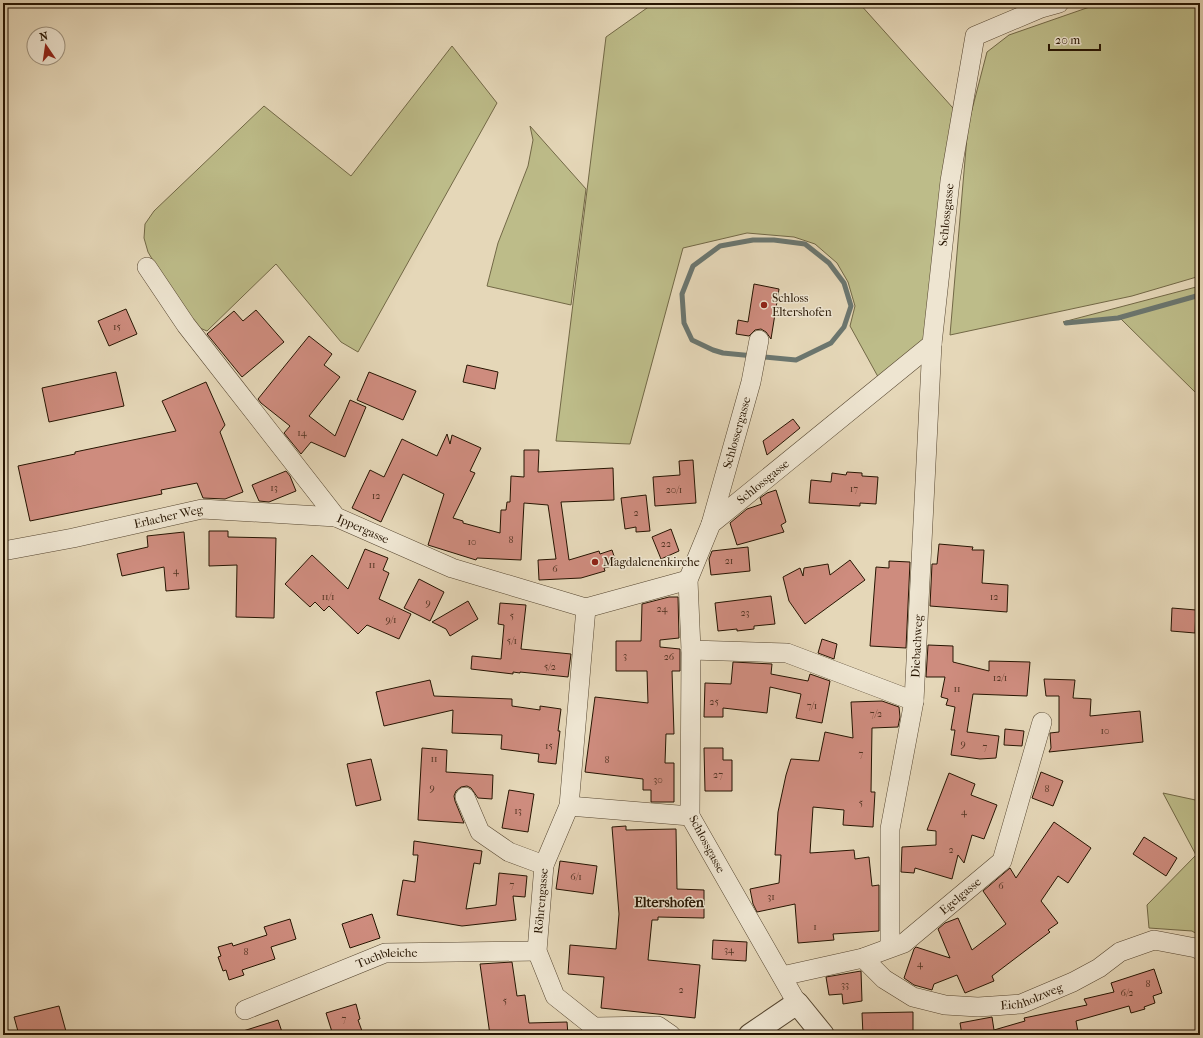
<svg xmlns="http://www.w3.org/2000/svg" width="1203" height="1038" font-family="'IM FELL French Canon',serif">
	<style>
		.green { fill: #bdbc89; stroke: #726846 }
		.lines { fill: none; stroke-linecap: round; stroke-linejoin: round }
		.stream { stroke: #6b766f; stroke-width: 5 }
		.building { fill: #ce8c7e; stroke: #271502 }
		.minor-casing { stroke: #564630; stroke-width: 20 }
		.tertiary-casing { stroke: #564630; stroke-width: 24 }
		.minor { stroke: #eee5d1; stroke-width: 19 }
		.tertiary { stroke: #eee5d1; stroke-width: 22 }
		.poi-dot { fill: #8f2418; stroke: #eee5d1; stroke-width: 1.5 }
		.labels { text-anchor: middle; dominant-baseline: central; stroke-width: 3; stroke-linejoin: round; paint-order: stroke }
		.number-label { font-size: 10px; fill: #513321 }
		.street-label { font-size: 12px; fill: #271502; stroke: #eee5d1 }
		.poi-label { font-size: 12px; fill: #271502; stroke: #eee5d1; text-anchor: start }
		.quarter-label { font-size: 14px; font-weight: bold; fill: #271502; stroke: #eee5d1 }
	</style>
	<rect width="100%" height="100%" fill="#e5d7b8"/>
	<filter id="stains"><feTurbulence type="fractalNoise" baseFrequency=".005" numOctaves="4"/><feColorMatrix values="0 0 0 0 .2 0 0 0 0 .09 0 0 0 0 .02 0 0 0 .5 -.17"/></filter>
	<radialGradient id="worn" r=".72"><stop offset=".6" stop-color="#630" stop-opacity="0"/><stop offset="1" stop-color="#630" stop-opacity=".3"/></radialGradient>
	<!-- green -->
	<path class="green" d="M654,3H859L961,117L932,344L882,384L850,326L855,306L848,282L837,263L815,244L794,237L747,233L683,248L630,444L556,441L606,37Z
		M1101,3H1200V276L1132,296L950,335L968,125L987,52L1009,35Z
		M452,46L497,103L358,352L341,342L276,264L207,331L190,324L148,252L144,238L145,224L154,211L264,106L351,176Z
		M530,126L586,189L571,305L487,286L498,243L528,166L533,140Z
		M1200,286V402L1198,395L1121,319L1063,322Z
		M1163,793L1200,801V936L1192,931L1149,928L1147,905L1196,855Z"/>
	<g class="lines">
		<!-- stream -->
		<path class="stream" d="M753,240H774L805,244L829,263L844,283L851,306L844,327L831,343L796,360L723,353L713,350L692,340L684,323L682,294L693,266L720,246Z
			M1066,323L1118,318L1200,295"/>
	</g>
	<!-- building -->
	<path class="building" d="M754,284L779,289L771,339L766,332L761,329L755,330L749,336L736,334L738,320L748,322Z
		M126,309L137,334L109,346L98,321Z
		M256,310L284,342L242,377L207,334L234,311L243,321Z
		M309,336L332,354L324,365L340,377L309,416L335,436L350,400L366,407L345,457L311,442L301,454L284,433L290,426L261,403L258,399Z
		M467,365L498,372L495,389L463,382Z
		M116,372L124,406L49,422L42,388Z
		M369,372L416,391L403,420L357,400Z
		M206,382L225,425L220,432L243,492L225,499L203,498L197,483L161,490L162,494L30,521L18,466L75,454V452L176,431L162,401Z
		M793,419L800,428L767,455L763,441Z
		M447,434L450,444L452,435L481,448L470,471L475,473L453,518L463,521V523L500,533L501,510H506L507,502H510L511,476L524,477V450H539L538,472L613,468L614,500L561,502L569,560L599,551L600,554L612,550L617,565L604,568L605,571L581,578L539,580L538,560L556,559L548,505L524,503L521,560L477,558L476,560L428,545L444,494L403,474L381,522L352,508L370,470L384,477L402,439L437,456Z
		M693,460L696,503L655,506L653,477L680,475L679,461Z
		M286,471L290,476L296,491L269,502L259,501L252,485Z
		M847,472L862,473V476L878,477L876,504L860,503V506L809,503L811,480L831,482L832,473L846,475Z
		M776,490L786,522L781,525L784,532L737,545L730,523L747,509L762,504L760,498L767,493Z
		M646,495L650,531L636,532V527L625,529L621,498Z
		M671,529L679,551L661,559L652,537Z
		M209,531H228V537L276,538L274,618L236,617L237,565L209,566Z
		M184,532L189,589L166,591L164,567L122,576L117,554L148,547L147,536Z
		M939,544L973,547L972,550H984L982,583L1008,585L1007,612L930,606L932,564H937Z
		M748,547L750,571L711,575L709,559L712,551Z
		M365,549L388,558L383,570L389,573L379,599L411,614L399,639L367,625L358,634L329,606L324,611L315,602L310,607L285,584L312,555L348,589Z
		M850,560L865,580L805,624L789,601L783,577L800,568L803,576L804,568L828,564L830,575Z
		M889,561L910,562L906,648L870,646L876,567L889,568Z
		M419,579L444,592L430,621L404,608Z
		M771,596L775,624L754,626V629L737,631V629L718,631L715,603Z
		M669,597H678L679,638L660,640V647L680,649V671H672L674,734H666L665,763H674V802H651V790H643V779L585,772L595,697L648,703L647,671H616V641H641L642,604Z
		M468,601L478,619L450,636L446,629L432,622Z
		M500,603L526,605L521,649L571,654L568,677L520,672V673L513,672V674L471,669L472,656L501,659L504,625L498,624Z
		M1172,608L1196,610L1195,633L1171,631Z
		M822,639L837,644L834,659L818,653Z
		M928,645L953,646V662L989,671V661L1030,662L1027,696L973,694L967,732L999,736L996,758L980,759L951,755L955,730H951L955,707L946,705L948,699L941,697L945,677H926Z
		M733,662L772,664L771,674L808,681L810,674L830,681L822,723L796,718L801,694L770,687L767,713L723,708V717H704L705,683L731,684Z
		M1044,679L1075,680L1073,698L1091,699L1090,716L1140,711L1143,742L1049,752L1051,748L1050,733L1059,732V696H1046Z
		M430,680L434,696L512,699V706L540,710V706L561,709L558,731H560L556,764L538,762L539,754L501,749L502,735L452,733L453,710L384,726L376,692Z
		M882,701L899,707L900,717L898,727L872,728L871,792H875L873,827L843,825L844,810L813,807L810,853L854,850L855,859L869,857L872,886L879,885V931L833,934L834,940L798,943L795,904L757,912L753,904L750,889L779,883L781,855H775L778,812L786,775L791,759L819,761L825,732L853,738L851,702Z
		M1005,729L1024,731L1022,746L1004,745Z
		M422,748L447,750L446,772L493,775L492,799L478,798L471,788L467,786L461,787L456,791L454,796L455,801L464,823L418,820Z
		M704,748H723V760H732V791H705Z
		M371,759L381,800L356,806L347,764Z
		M1041,772L1063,781L1053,806L1032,798Z
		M949,773L975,784L971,795L997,805L984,839L972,835L964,863L958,855L952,879L915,868L914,873L901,872L902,847L936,845V831L927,830Z
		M509,790L534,794L528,832L502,828Z
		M1054,822L1091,848L1068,883L1058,876L1041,901L1058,923L1048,930L1050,932L992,976L994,981L965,993L957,975L934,984L932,990L914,985L904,978L914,949L916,947L950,958L938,929L945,923L958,918L972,950L1006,924L983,891L1010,868L1016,878Z
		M626,826V830L676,829L677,889L704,890V918L658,917V920H652L648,960L700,965L695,1018L601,1008L604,977L568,974L570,945L616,949L619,914L612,827Z
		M1144,837L1177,858L1166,876L1133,854Z
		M414,841L482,851L480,864L474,863L466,909L496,905L499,873L527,876L525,897L513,896L516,920L462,926L397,915L403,880L415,882L418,855H413Z
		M560,861L597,866L593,894L556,889Z
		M372,914L380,938L350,948L342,924Z
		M290,919L296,939L271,947L275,959L242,970L244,975L229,980L226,970L223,971L218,957L221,956L218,947L232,943L233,946L267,935L264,927Z
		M713,940L747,942L746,961L712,959Z
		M512,962L517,996L525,995L529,1023L567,1022L568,1035H490L480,964Z
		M1154,969L1162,993L1153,996L1155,1003L1144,1007L1145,1009L1131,1013L1129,1006L1076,1021L1078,1032L1064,1035H962L960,1023L992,1017L994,1030L1025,1021L1024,1018L1087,1005L1084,999L1114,992L1111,983Z
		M861,971L862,1001L843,1004L842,994L829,995L826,977Z
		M356,1004L360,1019L358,1020L362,1031L349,1035H333L326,1013Z
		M59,1006L67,1035H19L14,1017Z
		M913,1012V1035H863L862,1013Z
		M278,1020L283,1035H240V1032Z"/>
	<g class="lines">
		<!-- minor casing -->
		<g class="minor-casing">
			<g id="minor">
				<path id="s1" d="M147,267L186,325L336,517L452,568L586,608L688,580"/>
				<path id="s2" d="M711,524L751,382L759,340"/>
				<path id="s3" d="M3,551L73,538L202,509L336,517"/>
				<path d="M586,608L569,806L544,865L537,951L555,996L594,1027L658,1026L671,1035"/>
				<path d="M691,650L787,653L914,701"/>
				<path d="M465,797L480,832L509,852L544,865"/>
				<path d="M569,806L690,816"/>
				<path id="s4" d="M890,947V829L914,701L932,344"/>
				<path id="s5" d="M863,958L884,979L913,997L945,1005L978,1007L1021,1004L1073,982L1099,968L1120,952L1154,940L1196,948L1200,950"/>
				<path id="s6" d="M782,976L863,958L904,943L1002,861L1042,722"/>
				<path id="s7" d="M797,1003L690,816L691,650L688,580L711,524L932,344L950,181L975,36L1041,8L1059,3"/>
				<path id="s8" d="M245,1010L385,953L537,951"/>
			</g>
		</g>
		<!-- tertiary casing -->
		<g class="tertiary-casing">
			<path id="tertiary" d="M750,1035L797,1003L823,1035"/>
		</g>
		<!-- minor -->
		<use href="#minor" class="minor"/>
		<!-- tertiary -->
		<use href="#tertiary" class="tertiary"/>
	</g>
	<!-- markers -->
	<g class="poi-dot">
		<circle cx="764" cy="305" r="4"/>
		<circle cx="595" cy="562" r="4"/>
	</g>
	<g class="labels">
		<!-- number labels -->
		<g class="number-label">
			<text x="117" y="327">15</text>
			<text x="302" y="433">14</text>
			<text x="274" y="488">13</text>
			<text x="854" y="489">17</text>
			<text x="674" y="490">20/1</text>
			<text x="376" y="496">12</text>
			<text x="636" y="513">2</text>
			<text x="511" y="540">8</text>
			<text x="472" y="542">10</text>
			<text x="666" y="544">22</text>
			<text x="729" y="561">21</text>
			<text x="372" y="565">11</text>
			<text x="555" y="569">6</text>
			<text x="176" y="571">4</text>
			<text x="328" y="597">11/1</text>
			<text x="994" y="597">12</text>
			<text x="428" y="603">9</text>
			<text x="662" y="609">24</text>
			<text x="745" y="613">23</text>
			<text x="512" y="616">5</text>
			<text x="391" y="620">9/1</text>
			<text x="512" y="641">5/1</text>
			<text x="625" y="656">3</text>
			<text x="669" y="657">26</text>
			<text x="550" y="667">5/2</text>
			<text x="1000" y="678">12/1</text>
			<text x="957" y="689">11</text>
			<text x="714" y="702">25</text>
			<text x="812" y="706">7/1</text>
			<text x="876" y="714">7/2</text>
			<text x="1105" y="731">10</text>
			<text x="963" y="744">9</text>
			<text x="549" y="746">15</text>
			<text x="985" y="747">7</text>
			<text x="861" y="754">7</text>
			<text x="434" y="759">11</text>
			<text x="607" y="760">8</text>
			<text x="718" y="775">27</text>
			<text x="658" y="780">30</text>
			<text x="432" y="788">9</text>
			<text x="1047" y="789">8</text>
			<text x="861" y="803">5</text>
			<text x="518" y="811">13</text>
			<text x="964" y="812">4</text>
			<text x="951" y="850">2</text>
			<text x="576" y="877">6/1</text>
			<text x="512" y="885">7</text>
			<text x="1001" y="886">6</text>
			<text x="771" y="897">31</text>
			<text x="815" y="927">1</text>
			<text x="729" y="950">34</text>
			<text x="246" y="952">8</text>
			<text x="920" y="964">4</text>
			<text x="1148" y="984">8</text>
			<text x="845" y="985">33</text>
			<text x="681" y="990">2</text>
			<text x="1127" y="993">6/2</text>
			<text x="505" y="1001">5</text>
			<text x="344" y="1019">7</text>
		</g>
		<!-- street labels -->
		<g class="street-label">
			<text stroke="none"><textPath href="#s7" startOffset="927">Schlossgasse</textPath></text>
			<text stroke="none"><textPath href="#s2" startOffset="95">Schlossergasse</textPath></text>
			<text stroke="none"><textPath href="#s7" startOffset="579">Schlossgasse</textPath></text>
			<text stroke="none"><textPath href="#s3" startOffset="169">Erlacher Weg</textPath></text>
			<text stroke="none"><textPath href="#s1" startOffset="343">Ippergasse</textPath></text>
			<text stroke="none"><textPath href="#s4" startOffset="303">Diebachweg</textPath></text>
			<text transform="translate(707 844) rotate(62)">Schlossgasse</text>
			<text stroke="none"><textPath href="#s6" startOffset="200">Egelgasse</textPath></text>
			<text transform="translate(541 901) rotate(-85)">Röhrengasse</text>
			<text stroke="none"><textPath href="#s8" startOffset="152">Tuchbleiche</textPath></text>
			<text stroke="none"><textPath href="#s5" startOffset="185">Eichholzweg</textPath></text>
		</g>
		<!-- poi labels -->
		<g class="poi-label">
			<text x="772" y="298">Schloss<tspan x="772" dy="14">Eltershofen</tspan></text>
			<text x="603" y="562">Magdalenenkirche</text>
		</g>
		<!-- quarter labels -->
		<g class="quarter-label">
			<text x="669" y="902">Eltershofen</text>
		</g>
	</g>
	<!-- margin -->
	<rect width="1203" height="1038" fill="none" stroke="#e5d7b8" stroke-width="16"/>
	<rect x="4" y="4" width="1195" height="1030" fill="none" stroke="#271502" stroke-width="2"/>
	<rect x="8" y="8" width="1187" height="1022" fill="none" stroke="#271502"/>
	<!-- north arrow -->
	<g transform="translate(46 46) rotate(347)"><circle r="19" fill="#eee5d1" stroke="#9e927e"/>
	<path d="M0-3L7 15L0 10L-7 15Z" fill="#8f2418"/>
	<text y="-6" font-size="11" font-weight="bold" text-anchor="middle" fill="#271502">N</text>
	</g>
	<!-- scale -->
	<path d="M1049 44v6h51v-6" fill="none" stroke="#271502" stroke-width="2"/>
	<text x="1055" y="44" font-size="12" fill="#271502" stroke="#eee5d1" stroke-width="3" paint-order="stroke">20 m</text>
	<rect width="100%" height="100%" filter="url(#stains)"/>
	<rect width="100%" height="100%" fill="url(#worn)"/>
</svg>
